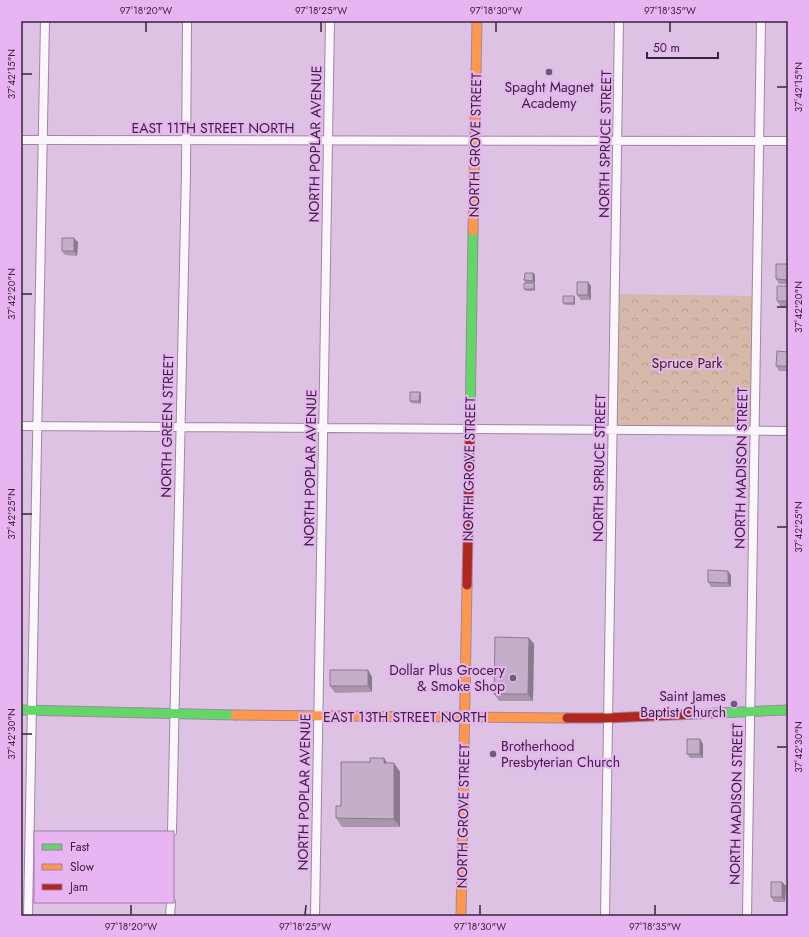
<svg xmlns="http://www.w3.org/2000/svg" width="809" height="937" font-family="Jost,sans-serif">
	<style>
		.park { fill: url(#park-crowns) }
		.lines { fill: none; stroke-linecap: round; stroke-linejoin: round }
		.street-casing { stroke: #9e88a3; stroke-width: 10 }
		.fast-casing { stroke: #9e88a3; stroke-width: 11 }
		.slow-casing { stroke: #9e88a3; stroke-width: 11 }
		.jam-casing { stroke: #9e88a3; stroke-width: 11 }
		.street { stroke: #faf6fb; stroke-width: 8 }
		.fast { stroke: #63d668; stroke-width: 9 }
		.slow { stroke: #ff974d; stroke-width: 9 }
		.jam { stroke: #b3261e; stroke-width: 9 }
		.wall { fill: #a996ad }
		.shaded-wall { fill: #8a7a8d }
		.building { fill: #c5aec9; stroke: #8a7a8d }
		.ticks { fill: none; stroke: #38243c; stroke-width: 1.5 }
		.poi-dot { fill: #725b77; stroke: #e8b4f2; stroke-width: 1.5 }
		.labels { text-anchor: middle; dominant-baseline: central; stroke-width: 4; stroke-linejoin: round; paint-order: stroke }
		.poi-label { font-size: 14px; fill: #38243c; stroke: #e8b4f2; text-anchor: end }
		.street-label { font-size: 14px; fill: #38243c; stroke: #e8b4f2 }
		.park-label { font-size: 14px; fill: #35270b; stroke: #e8b4f2 }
		.neatline { fill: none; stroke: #38243c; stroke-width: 1.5 }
		.ticks-label { font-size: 10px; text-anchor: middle; fill: #38243c }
	</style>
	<defs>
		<pattern id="park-crowns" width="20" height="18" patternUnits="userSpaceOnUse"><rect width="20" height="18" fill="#d6b8aa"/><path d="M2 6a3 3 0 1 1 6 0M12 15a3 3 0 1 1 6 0" fill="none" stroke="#b89e93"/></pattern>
	</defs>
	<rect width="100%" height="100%" fill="#dec2e4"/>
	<!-- park -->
	<path class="park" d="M615,294L756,296L754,431L612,430Z"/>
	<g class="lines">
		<!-- street casing -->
		<g class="street-casing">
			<path id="street" d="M21,140L788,141
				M21,426L788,431
				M172,832L186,172L187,21
				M28,916L45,21
				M170,916L171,902
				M315,916L330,21
				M605,916L619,21
				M747,916L761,21"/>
		</g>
		<!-- fast casing -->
		<g class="fast-casing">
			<path id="fast" d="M470,424L473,231
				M21,710L235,715
				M718,713L788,710"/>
		</g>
		<!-- slow casing -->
		<g class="slow-casing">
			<path id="slow" d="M473,231L477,21
				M235,715L567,718
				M461,916L467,585"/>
		</g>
		<!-- jam casing -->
		<g class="jam-casing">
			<path id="jam" d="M467,585L470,424
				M567,718H608L718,713"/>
		</g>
		<!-- street -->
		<use href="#street" class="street"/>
		<!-- fast -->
		<use href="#fast" class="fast"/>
		<!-- slow -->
		<use href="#slow" class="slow"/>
		<!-- jam -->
		<use href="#jam" class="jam"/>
	</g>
	<!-- wall -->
	<path class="wall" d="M78,242L77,256L65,255L62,251Z
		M788,264V284H779L776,279Z
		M533,273L535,275V283H526L524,280Z
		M588,282L591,286V300H581L577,295Z
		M534,283L535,286V291H526L524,289Z
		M788,286V306H780L777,301Z
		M575,298V305H565L563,303Z
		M788,352V371H779L776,366Z
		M421,394V404L411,403L410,401Z
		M731,575V587H711L708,582Z
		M529,638L534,644L533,701H499L494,694Z
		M368,670L372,677V692L335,693L330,686Z
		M703,744V758H690L687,754Z
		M387,763H394L400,772V827H342L336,818L341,806Z
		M782,882L786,886L785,902H774L771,897Z"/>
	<!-- shaded-wall -->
	<path class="shaded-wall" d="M74,238L78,242L77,256L74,251Z
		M533,273L535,275V283L533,281Z
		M588,282L591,286V300L588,295Z
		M534,283L535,286V291L534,289Z
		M574,296L575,298V305L574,303Z
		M420,392L421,394V404L419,401Z
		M728,571L731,575V587L728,583Z
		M529,638L534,644L533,701L528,694Z
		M368,670L372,677V692L368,686Z
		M700,739L703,744V758L700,754Z
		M384,758L390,767L384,763Z
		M394,763L400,772V827L394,819Z
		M782,882L786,886L785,902L782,897Z"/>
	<!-- building -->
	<path class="building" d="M62,238H74V251H62Z
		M776,264H788V280L776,279Z
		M525,273H533V281L524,280Z
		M577,282H588V295H577Z
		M524,283H534V289H524Z
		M777,286H788V301H777Z
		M563,296H574V303H563Z
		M777,351L788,352V366H776Z
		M410,392H420L419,401H410Z
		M708,570L728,571V583L708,582Z
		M495,637L529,638L528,694H494Z
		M330,670H368V686H330Z
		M687,739H700V754H687Z
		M370,758H384V763H394V819L336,818V806H341V762H370Z
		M771,882H782V897H771Z"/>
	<!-- ticks -->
	<path class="ticks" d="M146,32V22M321,32V22M496,32V22M670,32V22M22,74H32M777,87H787M22,294H32M777,307H787M22,514H32M777,527H787M22,734H32M777,747H787M131,915V905M305,915L306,905M480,915V905M655,915V905"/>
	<!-- markers -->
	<g class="poi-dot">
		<circle cx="549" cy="72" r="4"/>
		<circle cx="513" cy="678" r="4"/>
		<circle cx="734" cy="704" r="4"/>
		<circle cx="493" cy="754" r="4"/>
	</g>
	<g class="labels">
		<!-- poi labels -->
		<g class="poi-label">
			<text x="549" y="87" text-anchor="middle">Spaght Magnet<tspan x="549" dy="16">Academy</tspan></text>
			<text x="505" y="670">Dollar Plus Grocery<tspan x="505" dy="16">&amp; Smoke Shop</tspan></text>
			<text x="726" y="696">Saint James<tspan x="726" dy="16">Baptist Church</tspan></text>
			<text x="501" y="746" text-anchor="start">Brotherhood<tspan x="501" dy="16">Presbyterian Church</tspan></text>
		</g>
		<!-- street labels -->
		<g class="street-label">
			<text x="213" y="128">EAST 11TH STREET NORTH</text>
			<text transform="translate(315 144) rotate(-89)">NORTH POPLAR AVENUE</text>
			<text transform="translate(605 144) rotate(-89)">NORTH SPRUCE STREET</text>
			<text transform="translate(475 145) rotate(-89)">NORTH GROVE STREET</text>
			<text transform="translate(167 426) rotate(-89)">NORTH GREEN STREET</text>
			<text transform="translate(310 468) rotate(-89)">NORTH POPLAR AVENUE</text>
			<text transform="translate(599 468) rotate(-89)">NORTH SPRUCE STREET</text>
			<text transform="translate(741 468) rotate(-89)">NORTH MADISON STREET</text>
			<text transform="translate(469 469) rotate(-89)">NORTH GROVE STREET</text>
			<text x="405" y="717">EAST 13TH STREET NORTH</text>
			<text transform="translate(304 792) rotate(-89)">NORTH POPLAR AVENUE</text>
			<text transform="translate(736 804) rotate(-89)">NORTH MADISON STREET</text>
			<text transform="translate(463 816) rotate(-89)">NORTH GROVE STREET</text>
		</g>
		<!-- park labels -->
		<g class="park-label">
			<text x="687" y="363">Spruce Park</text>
		</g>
	</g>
	<!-- border -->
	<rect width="809" height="937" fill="none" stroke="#e8b4f2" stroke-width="44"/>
	<!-- legend -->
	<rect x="34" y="831" width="140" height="72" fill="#e8b4f2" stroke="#a27aa9"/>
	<rect x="42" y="844" width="20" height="6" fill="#63d668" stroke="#a27aa9"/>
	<text x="70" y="851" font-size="12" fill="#38243c">Fast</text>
	<rect x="42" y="864" width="20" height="6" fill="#ff974d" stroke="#a27aa9"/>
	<text x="70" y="871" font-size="12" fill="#38243c">Slow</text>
	<rect x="42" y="884" width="20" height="6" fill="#b3261e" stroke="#a27aa9"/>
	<text x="70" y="891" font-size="12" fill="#38243c">Jam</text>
	<!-- scale -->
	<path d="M647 52v6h71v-6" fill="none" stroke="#38243c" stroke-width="2"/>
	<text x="653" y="52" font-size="12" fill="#38243c" stroke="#e8b4f2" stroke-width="3" paint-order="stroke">50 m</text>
	<rect x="22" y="22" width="765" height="893" class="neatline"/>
	<g class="ticks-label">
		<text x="146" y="14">97°18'20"W</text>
		<text x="321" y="14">97°18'25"W</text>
		<text x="496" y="14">97°18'30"W</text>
		<text x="670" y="14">97°18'35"W</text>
		<text transform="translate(11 74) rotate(-90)" y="4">37°42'15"N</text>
		<text transform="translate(798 87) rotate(-90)" y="4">37°42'15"N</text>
		<text transform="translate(11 294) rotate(-90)" y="4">37°42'20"N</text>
		<text transform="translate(798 307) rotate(-90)" y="4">37°42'20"N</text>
		<text transform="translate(11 514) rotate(-90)" y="4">37°42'25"N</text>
		<text transform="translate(798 527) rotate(-90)" y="4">37°42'25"N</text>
		<text transform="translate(11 734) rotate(-90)" y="4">37°42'30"N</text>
		<text transform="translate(798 747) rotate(-90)" y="4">37°42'30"N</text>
		<text x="131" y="930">97°18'20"W</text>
		<text x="305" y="930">97°18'25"W</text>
		<text x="480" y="930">97°18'30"W</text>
		<text x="655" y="930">97°18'35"W</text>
	</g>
</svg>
